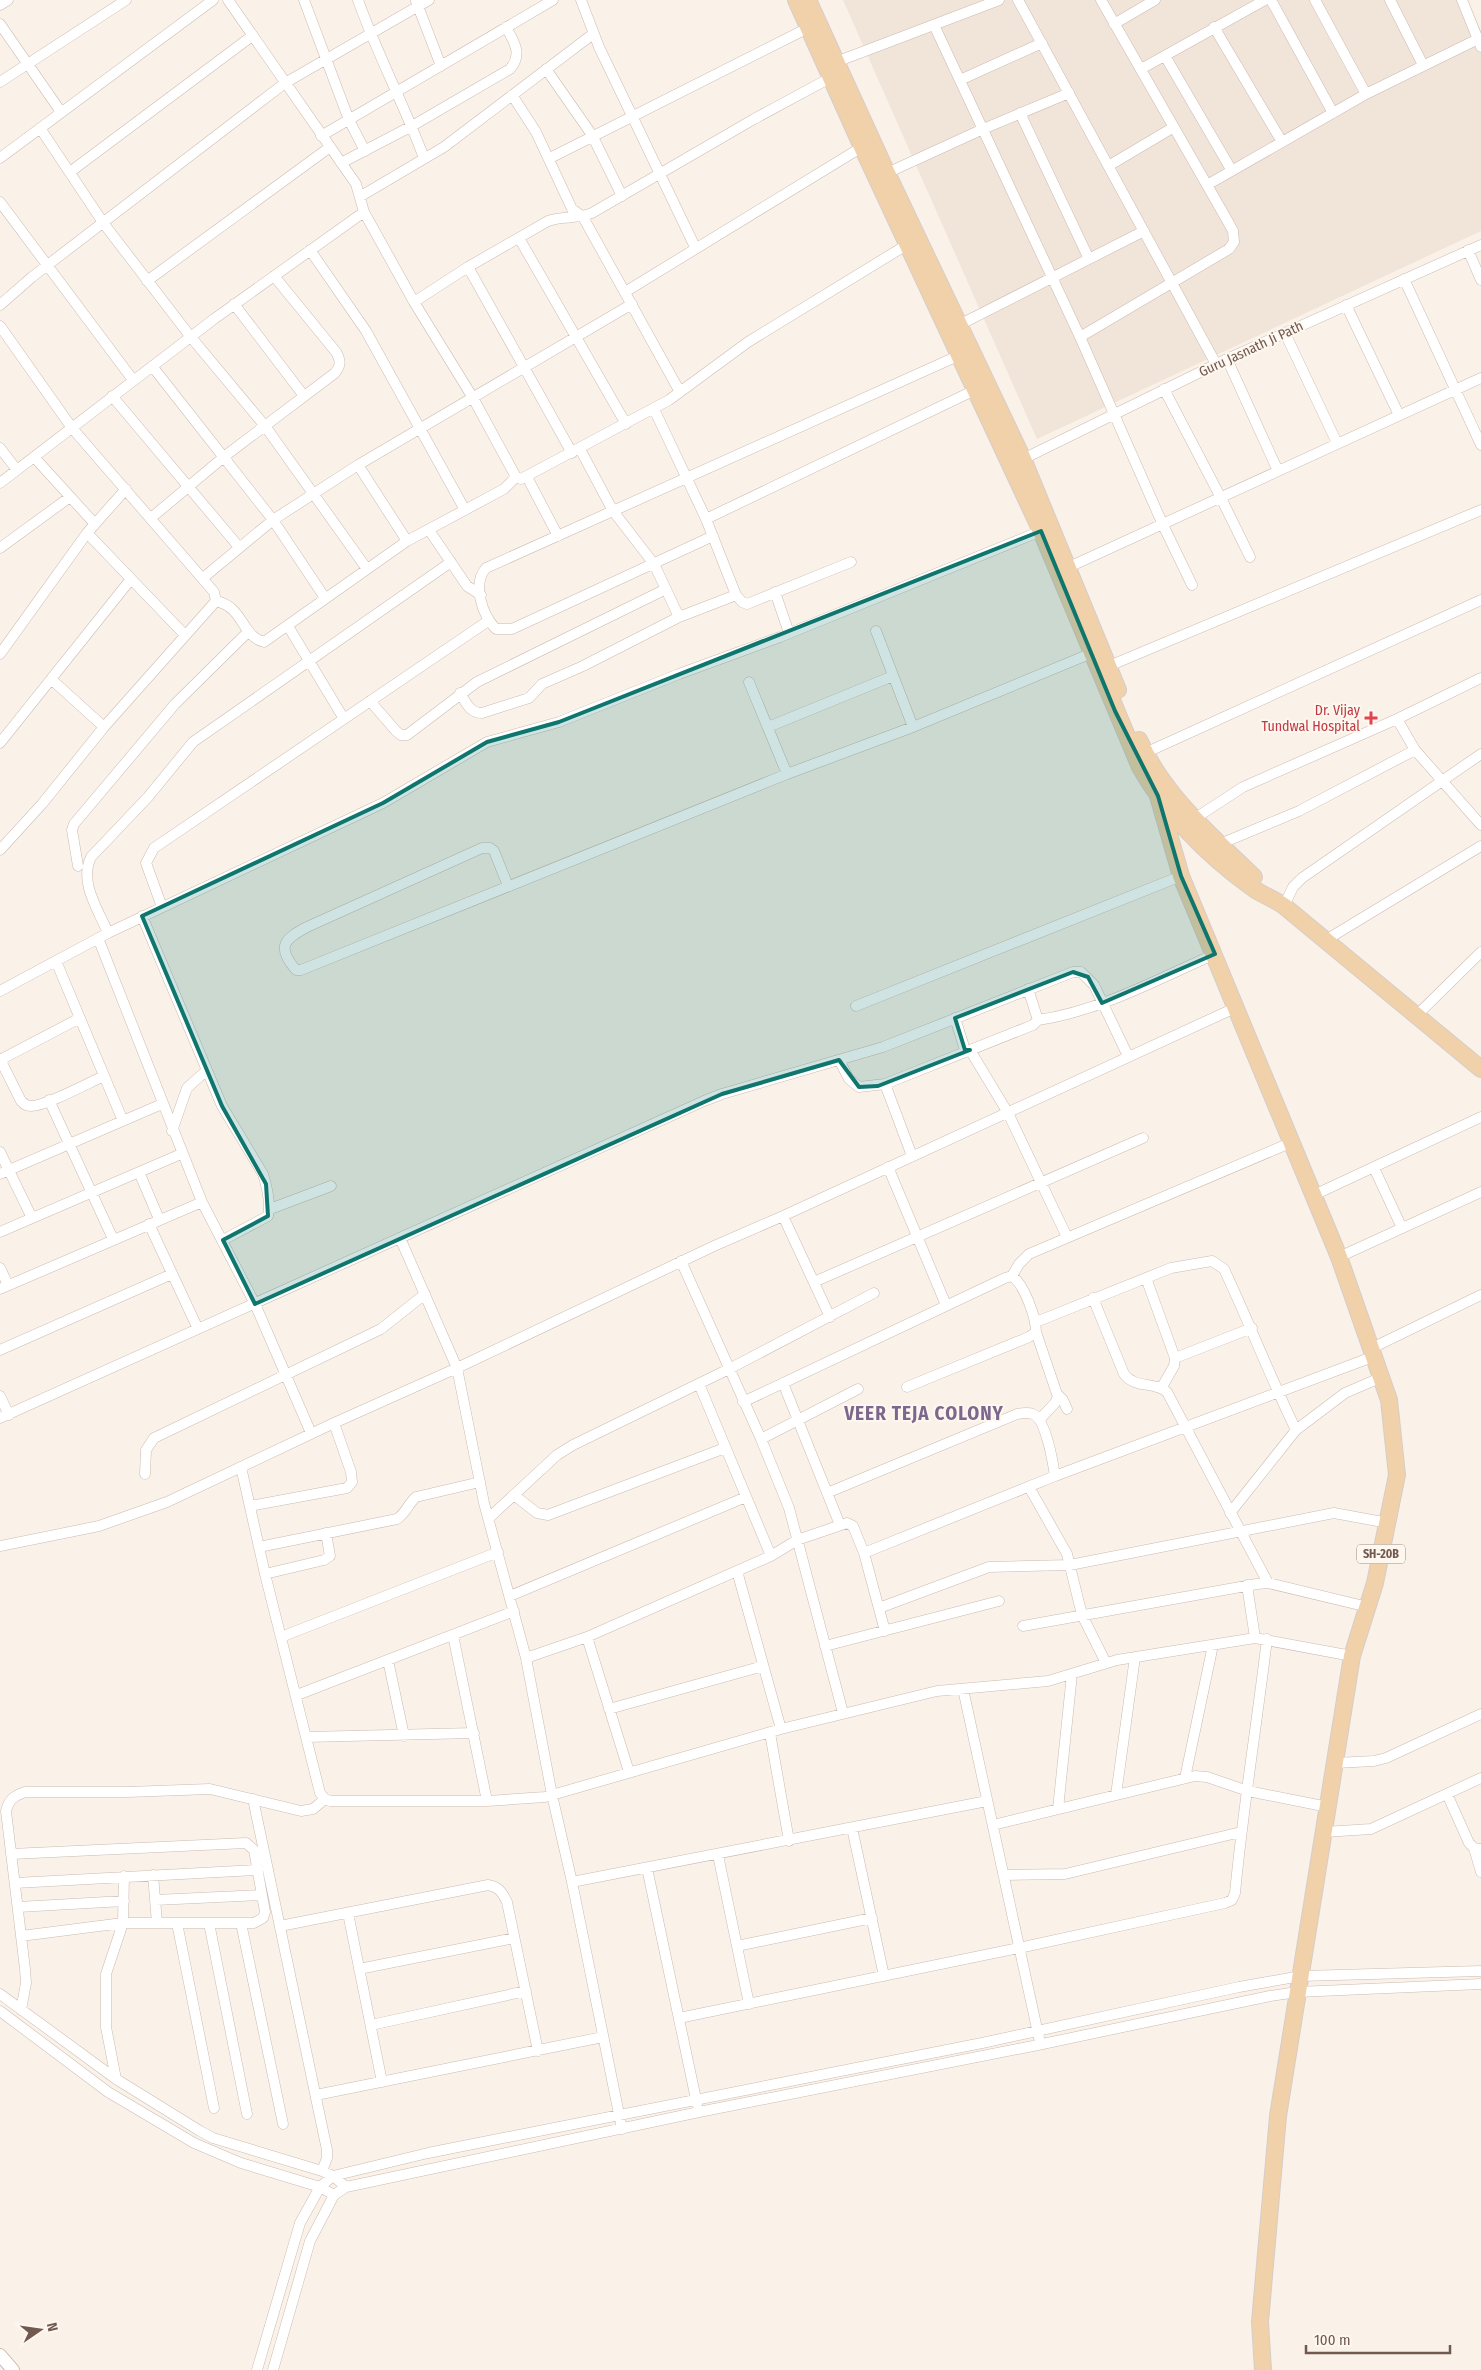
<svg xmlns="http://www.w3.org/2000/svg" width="1481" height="2370" font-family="'Fira Sans Condensed',sans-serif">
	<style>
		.residential { fill: #f1e4d8 }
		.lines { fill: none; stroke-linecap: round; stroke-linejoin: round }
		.minor-casing { stroke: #cbbab0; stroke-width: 11 }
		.tertiary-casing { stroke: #cbbab0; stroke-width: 14 }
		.primary-casing { stroke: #d5cdca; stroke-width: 18 }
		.minor { stroke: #fff; stroke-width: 10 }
		.tertiary { stroke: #fff; stroke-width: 12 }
		.primary { stroke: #f1d1a9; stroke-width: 16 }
		.marked { fill: #0f766e; fill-opacity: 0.2; stroke: #0f766e; stroke-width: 4; stroke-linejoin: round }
		.health-dot { fill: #e0444e; stroke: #fdf7ef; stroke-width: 2 }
		.labels { text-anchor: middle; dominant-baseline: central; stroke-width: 4; stroke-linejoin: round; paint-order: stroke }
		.shield { fill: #fdf7ef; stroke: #9c887f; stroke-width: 1 }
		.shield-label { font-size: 12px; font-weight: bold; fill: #72594f }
		.street-label { font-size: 14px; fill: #72594f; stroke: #fdf7ef }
		.health-label { font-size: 14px; fill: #be3a42; stroke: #fdf7ef; text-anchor: end }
		.district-label { font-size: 19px; font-weight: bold; letter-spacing: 1px; fill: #7e678d; stroke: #fdf7ef }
	</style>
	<rect width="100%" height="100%" fill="#faf2e9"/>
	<!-- residential -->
	<path class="residential" d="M843,0H1468L1481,31V231L1037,439Z"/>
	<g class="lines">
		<!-- minor casing -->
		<g class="minor-casing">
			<path id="minor" d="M228,0L356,184L364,212L414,302L468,267L548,221C562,216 578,219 592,213L754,119L830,78
				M304,0L349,120L365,151
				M358,0C377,54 404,104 424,158
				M581,0L599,47L695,247
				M1018,0L1216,364
				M1271,0L1333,113
				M1315,0L1366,94
				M1390,0L1423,65
				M1462,0L1481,47
				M416,1L441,66
				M0,5L8,0
				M0,24L61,112
				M1114,24L1155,0
				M934,25L1080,337L1163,525L1192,585
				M1214,27L1282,142
				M1165,56L1232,171
				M836,62L999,0
				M546,69L592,135L622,196
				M1141,69L1265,0
				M960,80L1042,43
				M0,82L126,0
				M512,95L536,132L572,209L583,217L680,392
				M1020,113L1089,259
				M40,128L104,224L190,336L265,426L367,569
				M321,136L553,0
				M552,157L808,28
				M0,158L213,0
				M341,163L412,126L510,69C523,54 514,42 506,27
				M1110,165L1174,127
				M70,172L252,36
				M887,173L983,129L1069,93
				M1207,185L1366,94L1478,39
				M361,196L444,147L593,34
				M0,202L133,380
				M519,238L626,424
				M310,250L366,331L465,510
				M1468,250L1481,280
				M468,267L572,453
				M1404,279L1481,445
				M147,281L330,147
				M625,292L862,147
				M414,302L473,398L516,477L521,479L669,400L748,342L908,244
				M234,304L304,396
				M0,305L32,277L285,83L429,0
				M1346,305L1399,415
				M959,325L1144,231
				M0,326L72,428L214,592L216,601L104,727L42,804L0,850
				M1285,333L1337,443
				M1080,337L1229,249L1234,242L1233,231L1227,220L1101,0
				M1227,359L1278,471
				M152,366L273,520L325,598
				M1164,389L1221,498L1250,557
				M112,396L239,547
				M654,409L706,519L736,595L742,602L747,604L851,562
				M0,448L17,470
				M580,449L613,511L654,564L679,617
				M34,457L95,524
				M1023,459L1227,359L1481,245
				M358,465L407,541
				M527,477L558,536
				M0,483L214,319L364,212
				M151,518L225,456L335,373C341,365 341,361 336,352L274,276
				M706,519L977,389
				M429,530L467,586L481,595
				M87,533L185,635
				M713,536L512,629H496C482,615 472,584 486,568L960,355
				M0,548L70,497
				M1069,567L1481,378
				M203,578L273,520L358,465L632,304
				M775,592L789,633
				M216,601C244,607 241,636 264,642L407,541L504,489L516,477
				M288,626L344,719
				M876,631L913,727
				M0,654L87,533L126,489
				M1109,666L1481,510
				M51,679L104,727
				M749,682L787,774
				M460,693C466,703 470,713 482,713L529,698L542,684L583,666L679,617L736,595
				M370,701L396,731L401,735H407L477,682L666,589
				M1397,719L1415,750L1481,825
				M768,727L893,676
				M0,743L131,579
				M1145,753L1481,600
				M1194,819L1243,787L1397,719L1481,678
				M1220,844L1299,811L1415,750
				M78,866L72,830L74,824L175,704L249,631
				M508,886L494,851L490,848H482L307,927C284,939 276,947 296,970H301L787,774L913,727L1092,653
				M1284,906L1293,887L1302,878L1481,754
				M162,907L146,863L154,848L488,621
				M142,916L222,1106L263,1174C267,1187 271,1203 268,1216L223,1240
				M108,933C98,909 79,883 91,857L148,797L193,742L451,562
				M98,938L202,1202L255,1304L311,1433
				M1326,940L1481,846
				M56,961L123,1121
				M0,991L108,933L383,803L487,742L559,722L679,674L780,637L1041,531
				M856,1006L1181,876
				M1417,1015L1481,952
				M955,1018L965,1050H970L1008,1113L1067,1237
				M1038,1020C1100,1011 1158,979 1215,954
				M0,1059L21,1101C24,1104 26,1106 31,1106C46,1106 88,1083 104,1076
				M0,1060L80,1018
				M839,1060L849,1079L859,1087L885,1084L1033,1025L1038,1020L1028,989
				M885,1084L912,1156
				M49,1100L113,1239
				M172,1131L187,1088L207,1070
				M0,1152L32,1218
				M888,1167L946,1305
				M1374,1168L1402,1228
				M139,1172L159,1219
				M0,1174L162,1104
				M1314,1195L1481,1117
				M270,1209L331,1186
				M783,1216L830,1317
				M149,1224L198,1329
				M0,1232L181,1154
				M400,1238L457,1368L484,1503L526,1658L552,1795L572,1882L622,2129
				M1339,1257L1481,1192
				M681,1261L761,1439L789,1508L843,1713
				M0,1268L8,1285
				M1012,1276L1019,1264L1029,1254L1290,1143
				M1146,1278L1175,1358L1174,1366L1162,1387
				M814,1282L1143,1138
				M0,1289L202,1202
				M1093,1298L1124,1374C1135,1389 1154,1381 1167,1392L1268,1583
				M1036,1322L1171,1268L1212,1261L1224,1269C1249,1322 1270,1377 1296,1430
				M1036,1332L1058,1397L1055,1403L1040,1419
				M1372,1348L1481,1295
				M0,1350L172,1274
				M1175,1358L1252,1328
				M783,1383L840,1525
				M699,1384L771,1556
				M1058,1395L1063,1400L1067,1409
				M0,1396L9,1415
				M743,1402L1005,1278L1012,1276C1024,1284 1036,1317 1036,1332L1029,1337L907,1387
				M0,1418L704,1101L722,1094L883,1047L1073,972H1081L1094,985L1128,1056
				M761,1439L858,1389
				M241,1467L265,1574L320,1793L325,1799L330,1801H487L545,1797L781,1729L937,1691L1048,1681L1117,1660L1255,1638L1352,1656
				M145,1474L146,1450L154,1438L381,1329L425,1294
				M1029,1487L1067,1554L1082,1615L1106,1663
				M827,1493L1017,1414C1022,1413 1028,1412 1033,1414C1046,1419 1053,1463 1055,1476
				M514,1495L537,1513L548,1515L725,1448
				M250,1506L347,1488L352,1482L351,1472L334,1423
				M1230,1513L1296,1430L1345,1393L1382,1377
				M489,1518L557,1455L573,1445L729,1369L874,1293
				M0,1546L99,1526L167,1502L334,1423L457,1368L714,1246L783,1216L1237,1007
				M259,1547L397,1519C406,1513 408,1504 416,1497L480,1482
				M864,1553L1055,1476L1375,1356
				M737,1571L781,1729
				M265,1574L324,1560L330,1556L326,1533
				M1247,1585L1255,1638
				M510,1596L746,1497
				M879,1608L989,1567L1070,1565L1334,1513L1388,1523
				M1023,1626L1257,1584L1268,1583L1368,1607
				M453,1635L487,1801
				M281,1637L498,1552
				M587,1637L629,1772
				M825,1646L999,1601
				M526,1658L587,1637L771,1556L797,1540L847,1523L853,1526L864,1553L885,1631
				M388,1660L404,1736
				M963,1689L1039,2038
				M297,1695L514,1611
				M609,1709L763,1666
				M770,1733L789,1841
				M306,1737L474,1733
				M1335,1763L1374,1761L1386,1758L1481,1714
				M1185,1778L1213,1645
				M1447,1794L1469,1843L1474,1848L1481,1849
				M1116,1795L1135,1657
				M253,1799L327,2150V2158L322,2171
				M1058,1809L1072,1674
				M993,1825L1195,1776L1207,1777L1248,1791L1328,1807
				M852,1828L884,1976
				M1324,1832L1371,1829L1481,1778
				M1474,1848L1481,1872
				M11,1854L246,1843L254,1850L265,1912L263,1918L254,1923H123L21,1936
				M718,1855L749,2004
				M647,1868L697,2104
				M153,1875L157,1923
				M1004,1875L1065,1874L1241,1832
				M572,1882L987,1801
				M15,1883L258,1870
				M155,1900L262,1895
				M18,1907L124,1901
				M348,1913L382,2082
				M177,1923L214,2108
				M209,1923L247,2114
				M241,1923L283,2124
				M280,1926L488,1885C499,1887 502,1892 507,1902L538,2051
				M737,1946L872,1918
				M359,1969L514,1938
				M0,1994L116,2079L200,2131L213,2138L322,2171L333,2176L346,2187
				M21,2010L26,1983L25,1969L6,1811C9,1799 14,1796 25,1792H127L210,1789L301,1811L313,1809L325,1799
				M0,2011L108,2092L194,2143L241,2163L320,2187L334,2195
				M679,2018L1019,1948L1225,1903L1232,1900L1235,1893C1243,1808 1257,1723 1267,1639
				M371,2025L526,1991
				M116,2079L106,2027V1974L123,1923L124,1876
				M316,2095L603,2037
				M257,2370L300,2223L320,2187L333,2176L428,2153L982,2043L1239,1987L1301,1976L1481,1971
				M273,2370L310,2241L334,2195L346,2187L699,2112L1033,2046L1270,1996L1297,1992L1481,1984"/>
		</g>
		<!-- tertiary casing -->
		<g class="tertiary-casing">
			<path id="tertiary" d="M0,2355L13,2370"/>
		</g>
		<!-- primary casing -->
		<g class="primary-casing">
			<path id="primary" d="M796,0L862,147L1041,531L1140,767C1168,816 1208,856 1254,889C1263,895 1274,899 1284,906L1481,1069
				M808,0L887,173L1023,459L1118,690
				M1139,740C1164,796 1211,835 1254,877
				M1157,774L1158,796L1181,876L1339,1257L1389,1400L1397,1475L1375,1583L1352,1656L1278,2116L1260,2322L1263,2370"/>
		</g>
		<!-- minor -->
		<use href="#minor" class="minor"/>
		<!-- tertiary -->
		<use href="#tertiary" class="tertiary"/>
		<!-- primary -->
		<use href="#primary" class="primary"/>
	</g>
	<!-- marked area -->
	<path class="marked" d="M1041,531L1115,711L1158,796L1181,876L1215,954L1102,1003L1088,977L1073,972L955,1018L965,1050H970L878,1086L859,1087L839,1060L722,1094L255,1304L223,1240L268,1216L266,1184L222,1106L142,916L383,803L487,742L559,722Z"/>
	<!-- markers -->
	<path class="health-dot" d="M1368.5 710.5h5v5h5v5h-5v5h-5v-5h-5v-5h5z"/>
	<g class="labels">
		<!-- shield labels -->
		<rect class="shield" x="1357" y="1544.5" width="48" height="19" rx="4"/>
		<g class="shield-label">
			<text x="1381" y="1554">SH-20B</text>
		</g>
		<!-- street labels -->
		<g class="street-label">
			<text transform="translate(1251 349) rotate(-25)">Guru Jasnath Ji Path</text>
		</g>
		<!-- health labels -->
		<g class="health-label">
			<text x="1360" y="710">Dr. Vijay<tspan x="1360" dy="16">Tundwal Hospital</tspan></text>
		</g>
		<!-- district labels -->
		<g class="district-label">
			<text x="924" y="1413">VEER TEJA COLONY</text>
		</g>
	</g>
	<!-- north arrow -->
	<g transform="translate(40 2330) rotate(77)" stroke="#fdf7ef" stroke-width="4" paint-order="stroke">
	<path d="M0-4L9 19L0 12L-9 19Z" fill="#72594f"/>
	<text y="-8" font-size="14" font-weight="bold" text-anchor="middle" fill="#72594f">N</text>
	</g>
	<!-- scale -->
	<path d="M1306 2345v8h144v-8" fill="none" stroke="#72594f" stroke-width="2.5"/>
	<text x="1314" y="2345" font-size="15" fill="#72594f" stroke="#fdf7ef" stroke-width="4" paint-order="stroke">100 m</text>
</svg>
